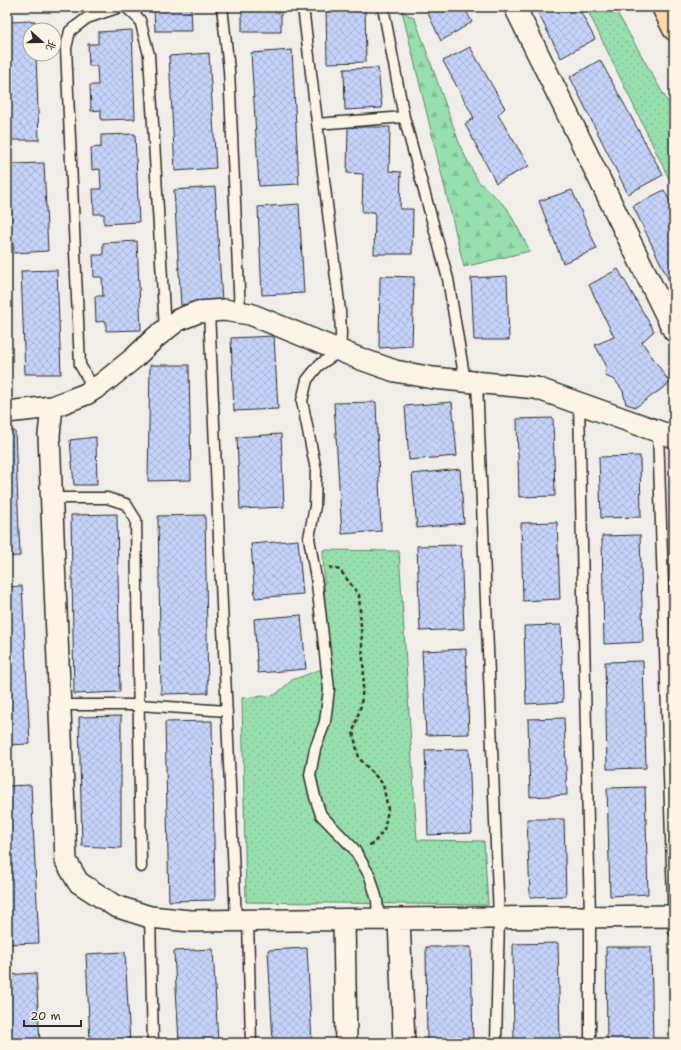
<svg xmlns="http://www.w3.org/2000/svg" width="681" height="1050" font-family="'Shantell Sans','LXGW WenKai TC',sans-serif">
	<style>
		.grass { fill: url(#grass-dots); stroke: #61856c }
		.forest { fill: url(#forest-firs); stroke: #61856c }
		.building { fill: url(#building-cross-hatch); stroke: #2b2b2b }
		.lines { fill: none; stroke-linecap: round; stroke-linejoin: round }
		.service-casing { stroke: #2b2b2b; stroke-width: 13 }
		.minor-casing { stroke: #2b2b2b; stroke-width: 24 }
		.primary-casing { stroke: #2b2b2b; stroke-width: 25 }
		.path { stroke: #2b2b2b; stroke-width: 2.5; stroke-dasharray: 4 3; stroke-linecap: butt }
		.service { stroke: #fcf5e5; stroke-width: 10 }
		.minor { stroke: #fcf5e5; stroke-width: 21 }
		.primary { stroke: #fedbac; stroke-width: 22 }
	</style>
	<defs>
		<pattern id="grass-dots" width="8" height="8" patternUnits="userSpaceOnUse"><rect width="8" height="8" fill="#97dfad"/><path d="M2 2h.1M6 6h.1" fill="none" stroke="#82c095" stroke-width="1.8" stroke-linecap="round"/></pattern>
		<pattern id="forest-firs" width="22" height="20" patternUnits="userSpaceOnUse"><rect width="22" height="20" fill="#97dfad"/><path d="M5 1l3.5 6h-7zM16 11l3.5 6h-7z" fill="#82c095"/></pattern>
		<pattern id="building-cross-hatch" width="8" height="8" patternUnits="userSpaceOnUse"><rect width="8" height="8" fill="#c5d3fa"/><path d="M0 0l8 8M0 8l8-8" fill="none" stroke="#a9b5d6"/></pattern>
	</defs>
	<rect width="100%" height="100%" fill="#f1eee9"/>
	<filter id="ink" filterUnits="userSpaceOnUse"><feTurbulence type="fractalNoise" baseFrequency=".025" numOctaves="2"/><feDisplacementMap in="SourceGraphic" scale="8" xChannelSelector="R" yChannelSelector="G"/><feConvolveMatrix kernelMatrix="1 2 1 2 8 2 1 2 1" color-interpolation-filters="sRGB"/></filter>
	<g filter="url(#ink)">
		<!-- grass -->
		<path class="grass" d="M586,7H614L674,113V189Z
			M323,550L399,551L417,840L484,841L488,905L246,902L242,698L275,695L292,680L327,667Z"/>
		<!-- forest -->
		<path class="forest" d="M402,11L415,19L461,148L478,181L507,208L530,251L464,267Z"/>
		<!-- building -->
		<path class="building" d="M154,7H191L192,31H155Z
			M242,7H281V32H242Z
			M326,7H365L366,62L327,63Z
			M425,7H464L472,22L441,41Z
			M535,7H578L595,39L561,58Z
			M35,21L36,30H30V54H36L39,140H7V22Z
			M132,30L135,119L101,120V110L91,111L90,85H98L97,66H89L88,44H98V32Z
			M470,47L505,108L498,115L529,166L496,183L465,124L474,118L443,61Z
			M292,50L299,184L259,186L251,53Z
			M209,53L216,168L175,171L169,56Z
			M600,60L663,175L628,194L570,77Z
			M378,68L382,108L345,110L344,69Z
			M348,127H390L389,171L401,172L400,209H413L412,254H374L375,212H362L363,174L347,173Z
			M135,134L139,222L104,224V214H94L93,189H101L100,169L92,170L91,148L101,147V135Z
			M44,163L48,251L14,253L13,243H7V218H10L9,199H7V177L11,176L10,164Z
			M215,187L222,302L181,305L174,190Z
			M572,190L597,249L563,263L539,201Z
			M664,190L674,209V291L633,206Z
			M299,204L304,293L262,295L258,207Z
			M137,241L141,330L106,331V321L96,322L95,296H103L102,277H94L93,255H103V243Z
			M618,269L654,331L642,342L670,383L636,407L626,404L623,391L615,380L605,376L606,365L595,345L614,337L589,285Z
			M57,270L61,374H25L21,271Z
			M380,276L414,277L412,346L379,348Z
			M507,276L509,340H474L471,278Z
			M274,336L278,409L234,411L231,338Z
			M150,365H189L191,480L148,481Z
			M376,402L381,531L342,534L334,403Z
			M452,402L457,456L409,460L405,406Z
			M553,418L555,496L519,497L517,419Z
			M7,431H15L20,556L7,557Z
			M281,434L284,507L240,509L237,437Z
			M96,437L97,485H74L70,440Z
			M640,456L641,517L601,518L599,457Z
			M460,469L464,523L417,528L412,474Z
			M117,514L120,692L74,694L71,515Z
			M205,515L208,693L161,694L158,516Z
			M557,522L560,599L523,601L521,523Z
			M640,535L643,642L604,644L602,536Z
			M298,540L303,594L255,598L251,544Z
			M461,545L464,629L420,631L417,546Z
			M22,586L30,744L7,745V587Z
			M301,615L306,669L258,673L254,619Z
			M561,625L563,702L526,704L524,626Z
			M466,649L469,734L426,735L422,651Z
			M643,661L646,768L607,769L605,662Z
			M121,716V848L82,846L79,717Z
			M564,718L567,795L530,797L528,719Z
			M212,721L215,900L169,901L165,722Z
			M469,749L472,833L428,835L425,750Z
			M31,785L39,943L7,944V786Z
			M645,787L648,894L610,896L607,788Z
			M527,819H564L566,896L530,897Z
			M558,943L560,1043H514L513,944Z
			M426,947H471L473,1043H427Z
			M606,947H651L653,1043H607Z
			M307,948L312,1043H273L268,950Z
			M213,949L218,1043H179L174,951Z
			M125,952L130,1043H90L86,954Z
			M36,973L40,1043H7V975Z"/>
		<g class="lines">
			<!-- service casing -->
			<g class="service-casing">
				<path id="service" d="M126,7L140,20L149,55L165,330
					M222,7L229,70L240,312
					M303,7L340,311L341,334L340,351L319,365L307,380L302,401L316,470L315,506L309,538L317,584L329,689L325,722L315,749L310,775L315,797L321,815L354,849L370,876L377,900L378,919
					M383,7L404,117L448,279L465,381
					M317,124L404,117
					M209,311L236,921
					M477,382L499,918L496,1043
					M94,389L80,365L66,48L70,31L87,18L120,7
					M579,403L590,918V1043
					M658,431L674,931
					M51,498H107L126,504L136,520L141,867
					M60,705H139L227,711
					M150,917L153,1043
					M248,920L251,1043"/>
			</g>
			<!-- minor casing -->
			<g class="minor-casing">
				<path id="minor" d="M515,7L674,331
					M52,407L49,435L66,861L78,882L115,906L150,917L190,921L674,916
					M7,412L52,407L86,394L102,384L134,358L156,337L178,320L198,312L224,310L250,314L358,358L395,371L433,378L536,388L674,437
					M399,919L404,1043
					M344,920L346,1043"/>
			</g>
			<!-- primary casing -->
			<g class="primary-casing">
				<path id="primary" d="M663,7L674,29"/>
			</g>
			<!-- path -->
			<path class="path" d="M329,567L340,570L359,595L364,676L361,705L353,732L359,758L383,784L388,810L384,830L373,844L368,845"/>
			<!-- service -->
			<use href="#service" class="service"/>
			<!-- minor -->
			<use href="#minor" class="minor"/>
			<!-- primary -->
			<use href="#primary" class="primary"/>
		</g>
	</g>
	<!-- margin -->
	<rect width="681" height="1050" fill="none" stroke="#fcf5e5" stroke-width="24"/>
	<rect x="12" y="12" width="657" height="1026" fill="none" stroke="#2b2b2b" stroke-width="1.5" filter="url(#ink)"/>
	<!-- north arrow -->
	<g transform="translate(42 42) rotate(111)"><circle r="19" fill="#fcf5e5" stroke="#a8a49b"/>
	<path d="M0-3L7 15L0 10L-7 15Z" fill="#2b2b2b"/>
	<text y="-6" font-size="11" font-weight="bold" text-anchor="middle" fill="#2b2b2b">北</text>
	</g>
	<!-- scale -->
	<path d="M24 1020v6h57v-6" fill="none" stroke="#2b2b2b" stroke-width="2"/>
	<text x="30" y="1020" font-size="12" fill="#2b2b2b" stroke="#fcf5e5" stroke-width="3" paint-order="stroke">20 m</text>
</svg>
